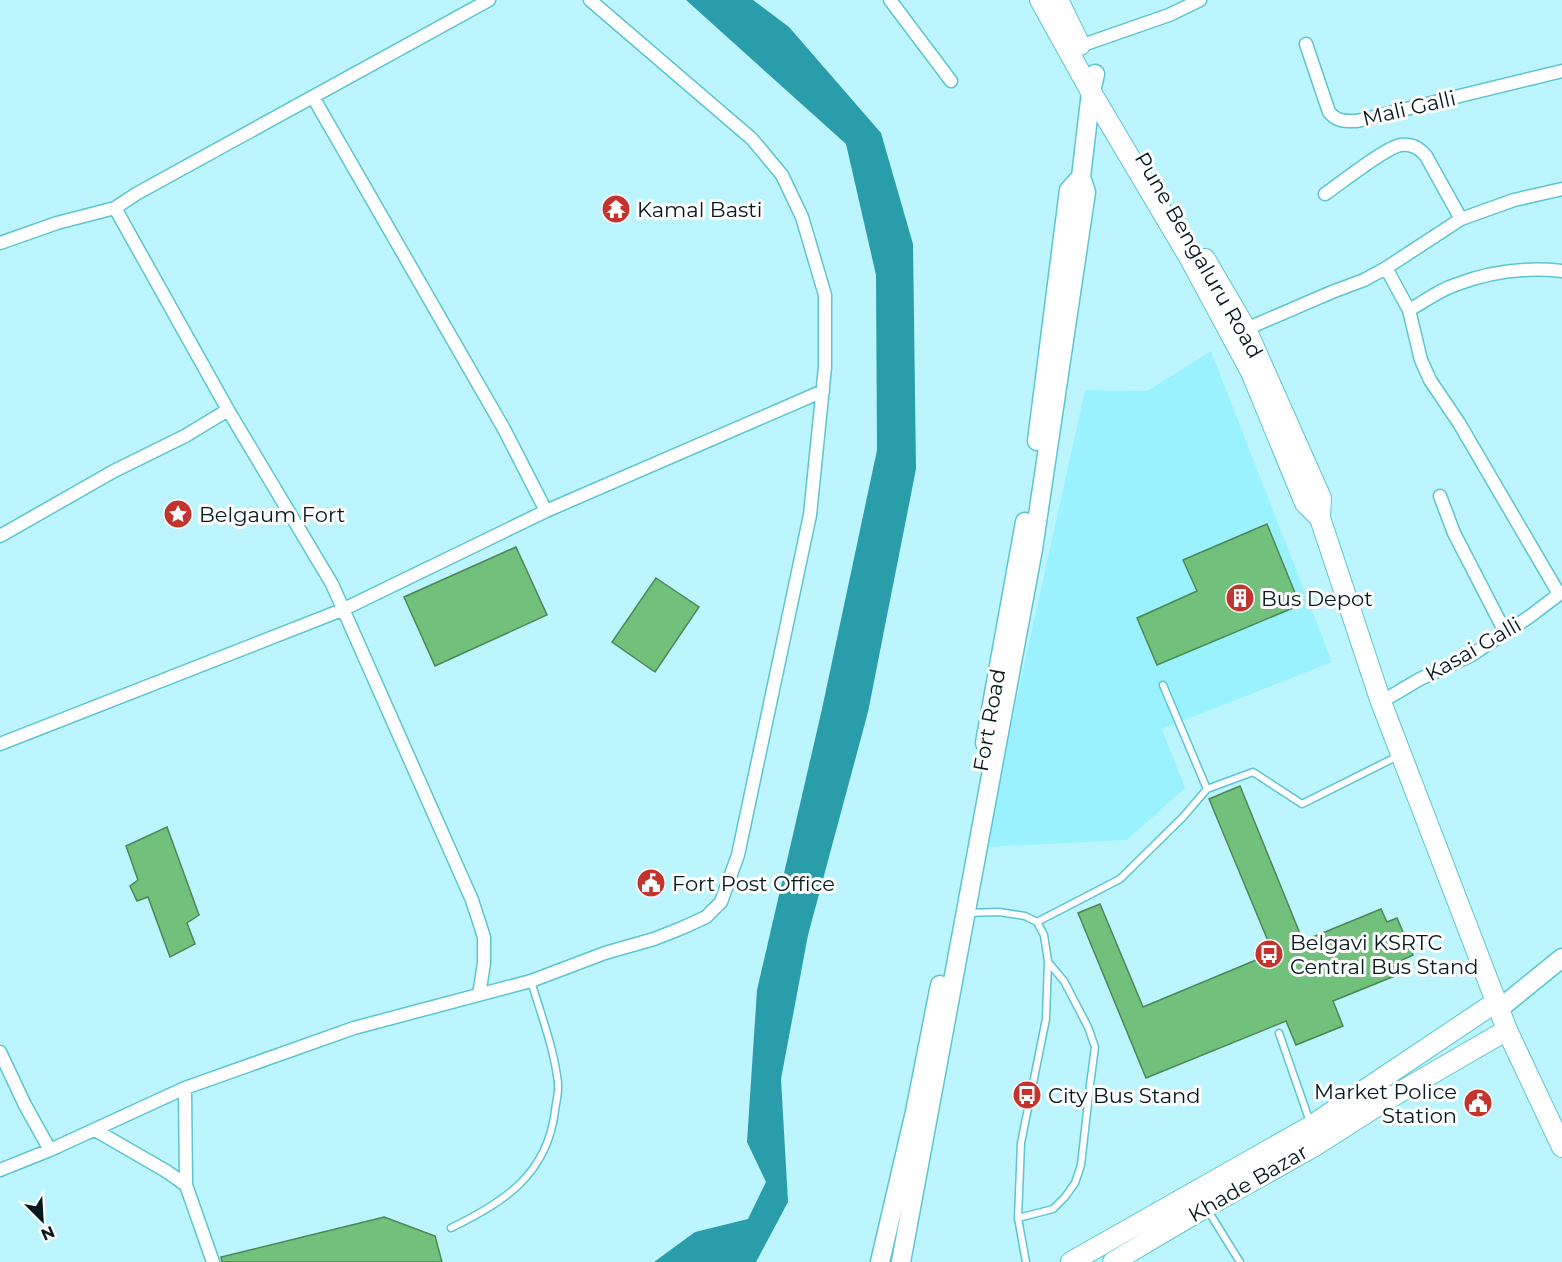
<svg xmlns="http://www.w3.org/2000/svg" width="1562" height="1262" font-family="Montserrat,sans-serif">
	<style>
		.built { fill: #9af2ff }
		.water { fill: #2a9dab }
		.building { fill: #71c07c; stroke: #4d8755; stroke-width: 1.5 }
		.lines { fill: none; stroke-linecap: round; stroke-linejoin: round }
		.lane-casing { stroke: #5cc4d2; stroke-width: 9 }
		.street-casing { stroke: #5cc4d2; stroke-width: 15 }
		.secondary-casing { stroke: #5cc4d2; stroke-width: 21 }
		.primary-casing { stroke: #5cc4d2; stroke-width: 22 }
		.lane { stroke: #fff; stroke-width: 6 }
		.street { stroke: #fff; stroke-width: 12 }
		.secondary { stroke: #fff; stroke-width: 18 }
		.primary { stroke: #fff; stroke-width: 20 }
		.labels { text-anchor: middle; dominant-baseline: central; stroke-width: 6; stroke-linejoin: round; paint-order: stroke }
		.street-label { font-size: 21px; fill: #03191c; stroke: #fff }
		.poi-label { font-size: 21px; fill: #03191c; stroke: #fff; text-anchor: start }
	</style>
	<rect width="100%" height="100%" fill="#bcf5fe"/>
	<!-- built -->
	<path class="built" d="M1211,351L1332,662L1162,729L1185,788L1127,840L984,847L1085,390L1147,391Z"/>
	<!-- water -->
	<path class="water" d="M686,0H753L789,27L881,133L913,244L916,469L868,712L808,935L781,1079L788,1202L756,1262H654L695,1232L748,1219L766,1182L747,1142L757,990L822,709L877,450L876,275L846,144Z"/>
	<!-- building -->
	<path class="building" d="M1267,524L1300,605L1157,665L1137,618L1197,591L1183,560Z
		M516,547L547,615L435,666L404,597Z
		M656,578L699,607L655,672L612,642Z
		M1240,786L1303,941L1381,909L1387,922L1397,918L1413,955L1402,960L1407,971L1333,1001L1343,1026L1296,1045L1286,1021L1146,1078L1078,913L1100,904L1143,1007L1273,953L1209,799Z
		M167,827L199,915L187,923L195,944L170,957L148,897L137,901L130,886L138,880L126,846Z
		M384,1217L435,1236L442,1262H222L221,1257Z"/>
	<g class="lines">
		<!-- lane casing -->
		<g class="lane-casing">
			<path id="lane" d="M1163,685L1207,789
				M968,913L999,912L1025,916L1037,922L1044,935L1048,961L1046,1019L1021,1143L1018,1218L1026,1262
				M1037,922L1120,879L1183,817L1207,789L1253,772L1302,804L1398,756
				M1279,1033L1310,1122
				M1207,1209L1240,1262
				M1018,1218L1053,1209L1065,1197L1075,1183L1081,1165L1090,1085L1095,1047L1088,1027L1064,981L1048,962
				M451,1228C504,1202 547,1175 555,1111C556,1102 559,1092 558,1083C554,1048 541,1015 531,981"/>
		</g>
		<!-- street casing -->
		<g class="street-casing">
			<path id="street" d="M890,0L951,81
				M1306,44L1329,112C1337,122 1345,121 1357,121L1562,71
				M1080,46L1169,15L1200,0
				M313,97L504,429L546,511
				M1325,194C1341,183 1386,147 1401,145C1413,144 1419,148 1426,156L1461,219
				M115,208L228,410L332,584L472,900L484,937V963L479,995
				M0,243L57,223L115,208L136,194L489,0
				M1386,268L1409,310L1421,360L1430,380L1459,423L1559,594
				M1409,310C1424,302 1439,290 1455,285C1489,272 1526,267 1562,271
				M1246,329L1332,292L1364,280L1386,268L1461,219L1514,200L1562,189
				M1440,496L1454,533L1505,632
				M0,536L114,471L185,436L228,410
				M1381,702L1420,679L1470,656L1529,617L1562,592
				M0,744L342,610L546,511L823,391
				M0,1052L25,1105L50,1150
				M185,1088L186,1185L213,1262
				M95,1130L166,1171L186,1185
				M0,1170L50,1150L185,1088L354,1028L531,981L605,953L654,939L682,928L706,917L721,902L738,855L810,515L825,367V295L802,217L782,175L752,139L590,0"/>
		</g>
		<!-- secondary casing -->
		<g class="secondary-casing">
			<path id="secondary" d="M1037,441L1069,190L1081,177
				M985,743L1025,522
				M1499,1009L1562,958
				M880,1262L915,1112L940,985
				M901,1262L1033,549L1086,192L1081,177L1091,92L1095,74"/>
		</g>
		<!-- primary casing -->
		<g class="primary-casing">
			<path id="primary" d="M1040,0L1091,92L1189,257L1251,372L1305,503L1320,518L1381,702L1507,1030L1562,1147
				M1058,0L1080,45
				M1205,259L1246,329L1321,498L1320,518
				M1071,1262L1311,1126L1496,1002
				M1113,1262L1206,1207L1313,1147L1388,1099L1507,1030"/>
		</g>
		<!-- lane -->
		<use href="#lane" class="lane"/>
		<!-- street -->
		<use href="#street" class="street"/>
		<!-- secondary -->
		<use href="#secondary" class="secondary"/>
		<!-- primary -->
		<use href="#primary" class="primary"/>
	</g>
	<!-- icons -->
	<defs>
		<g id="temple-disc" transform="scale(1.5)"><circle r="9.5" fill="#c2342e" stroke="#fff"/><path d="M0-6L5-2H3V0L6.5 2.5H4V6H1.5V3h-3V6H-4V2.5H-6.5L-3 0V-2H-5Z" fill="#fff"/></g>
		<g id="sight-disc" transform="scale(1.5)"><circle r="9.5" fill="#c2342e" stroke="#fff"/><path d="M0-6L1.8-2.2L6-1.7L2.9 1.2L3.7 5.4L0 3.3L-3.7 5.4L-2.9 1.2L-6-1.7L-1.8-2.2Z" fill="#fff"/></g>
		<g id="building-disc" transform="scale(1.5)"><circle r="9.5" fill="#c2342e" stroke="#fff"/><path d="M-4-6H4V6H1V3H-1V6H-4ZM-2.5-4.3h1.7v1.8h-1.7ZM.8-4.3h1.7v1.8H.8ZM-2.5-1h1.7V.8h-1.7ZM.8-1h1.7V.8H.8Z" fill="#fff"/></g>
		<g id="civic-disc" transform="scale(1.5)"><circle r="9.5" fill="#c2342e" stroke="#fff"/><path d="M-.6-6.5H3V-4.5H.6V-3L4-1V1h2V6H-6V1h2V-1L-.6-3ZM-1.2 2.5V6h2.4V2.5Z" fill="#fff"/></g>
		<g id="bus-disc" transform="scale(1.5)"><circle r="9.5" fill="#c2342e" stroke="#fff"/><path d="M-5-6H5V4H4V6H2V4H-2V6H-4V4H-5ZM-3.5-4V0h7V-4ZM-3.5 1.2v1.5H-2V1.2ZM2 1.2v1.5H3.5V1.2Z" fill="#fff"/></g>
	</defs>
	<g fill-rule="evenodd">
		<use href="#temple-disc" x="616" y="209"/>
		<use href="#sight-disc" x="178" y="514"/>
		<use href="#building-disc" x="1240" y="598"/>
		<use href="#civic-disc" x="651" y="883"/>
		<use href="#bus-disc" x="1269" y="954"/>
		<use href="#bus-disc" x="1027" y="1095"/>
		<use href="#civic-disc" x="1478" y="1103"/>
	</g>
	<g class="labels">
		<!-- street labels -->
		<g class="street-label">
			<text transform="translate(1409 108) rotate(-13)">Mali Galli</text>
			<text transform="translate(1199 255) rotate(60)">Pune Bengaluru Road</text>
			<text transform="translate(1473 649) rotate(-30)">Kasai Galli</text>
			<text transform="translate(989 720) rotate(-80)">Fort Road</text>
			<text transform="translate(1248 1183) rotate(-30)">Khade Bazar</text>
		</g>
		<!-- poi labels -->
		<g class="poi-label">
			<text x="637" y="209">Kamal Basti</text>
			<text x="199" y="514">Belgaum Fort</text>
			<text x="1261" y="598">Bus Depot</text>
			<text x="672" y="883">Fort Post Office</text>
			<text x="1290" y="942">Belgavi KSRTC<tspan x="1290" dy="24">Central Bus Stand</tspan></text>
			<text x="1457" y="1091" text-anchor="end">Market Police<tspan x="1457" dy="24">Station</tspan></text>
			<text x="1048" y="1095">City Bus Stand</text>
		</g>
	</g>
	<!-- north arrow -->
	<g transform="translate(42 1220) rotate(156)" stroke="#ffffff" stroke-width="4.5" paint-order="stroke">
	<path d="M0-4.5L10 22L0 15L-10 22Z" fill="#03191c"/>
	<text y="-9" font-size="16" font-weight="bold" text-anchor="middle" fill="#03191c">N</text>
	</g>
</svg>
